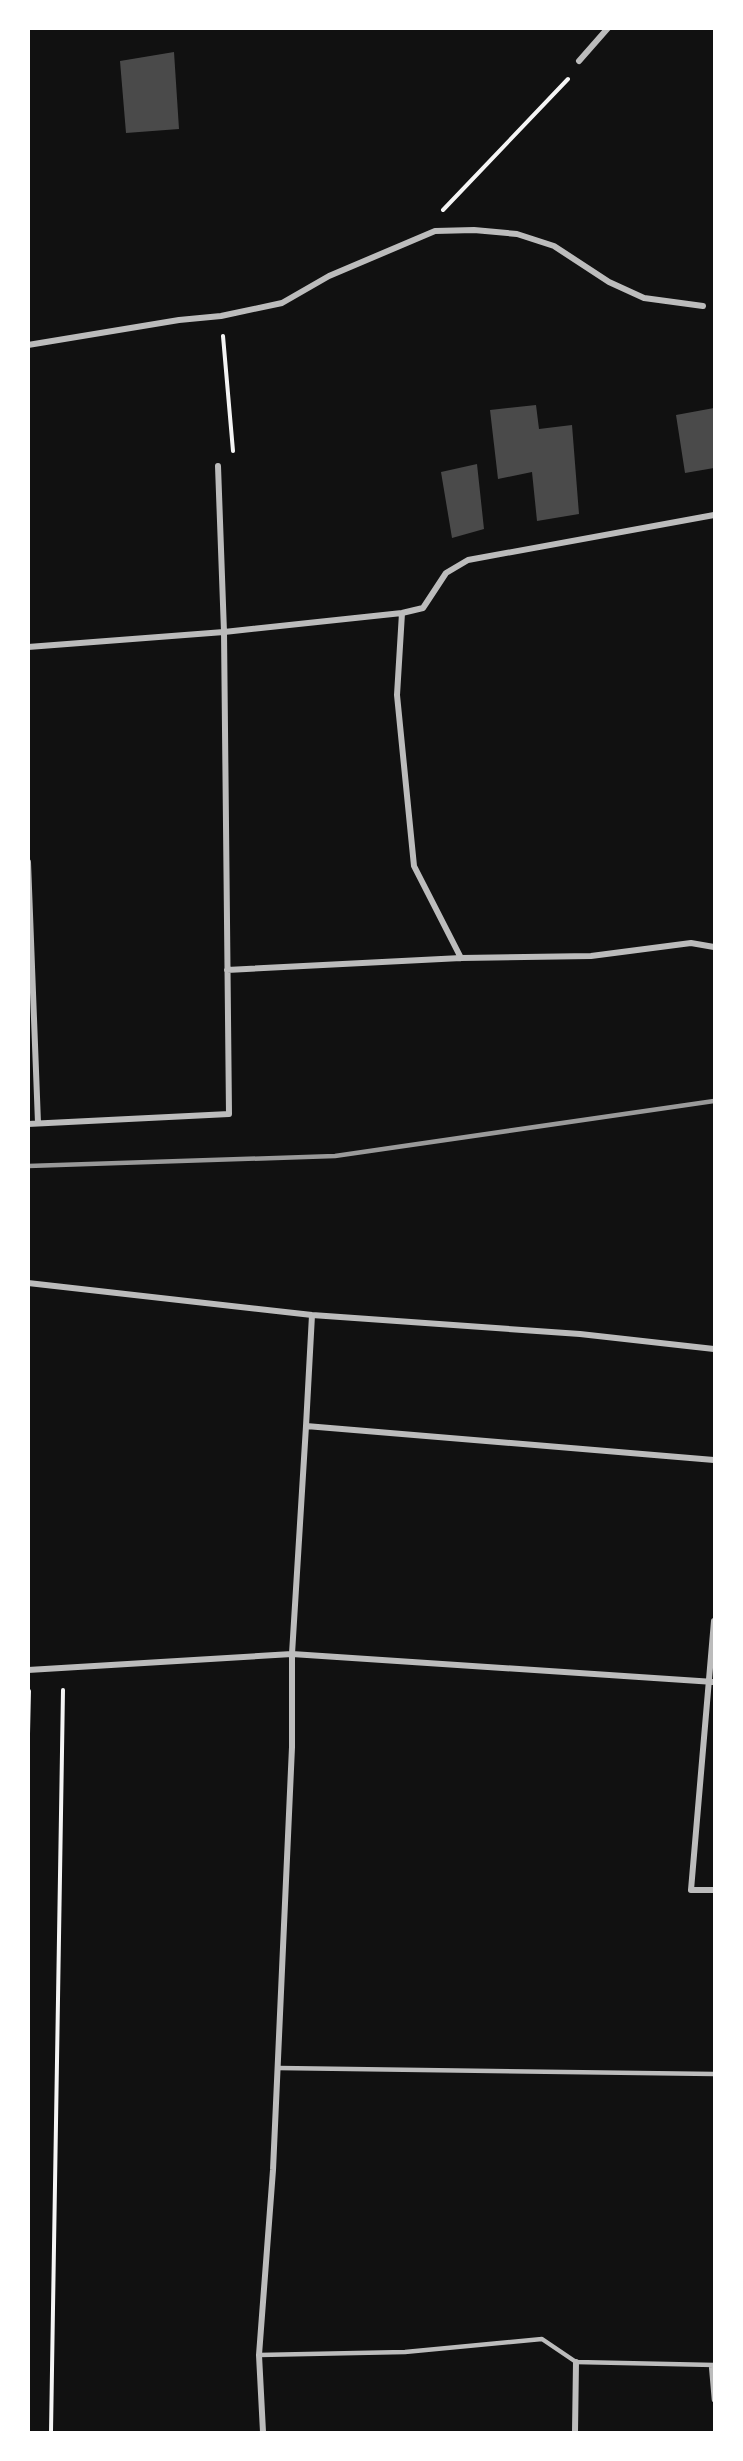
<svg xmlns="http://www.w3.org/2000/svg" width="743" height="2461" font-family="'PT Serif',serif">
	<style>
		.building { fill: #4a4a4a }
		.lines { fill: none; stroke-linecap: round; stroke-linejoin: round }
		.path { stroke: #f5f5f5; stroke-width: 4 }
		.service { stroke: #bcbcbc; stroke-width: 4.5 }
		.minor { stroke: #bcbcbc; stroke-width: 6 }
		.rail { stroke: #9a9a9a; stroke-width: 4.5 }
	</style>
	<rect width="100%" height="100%" fill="#111"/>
	<!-- building -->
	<path class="building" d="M174,52L179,129L126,133L120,61Z
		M536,405L539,429L572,425L579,514L537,521L532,472L498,479L490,410Z
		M714,408V468L685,473L676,415Z
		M477,464L484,529L452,538L441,472Z"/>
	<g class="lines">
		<!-- path -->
		<path class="path" d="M443,210L568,79
			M223,336L233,451
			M28,1734L29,1691
			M51,2432L63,1690"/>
		<!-- service -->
		<path class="service" d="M279,2068L714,2074
			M259,2355L405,2352L542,2339L576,2362L714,2365
			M711,2365L714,2400"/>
		<!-- minor -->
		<path class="minor" d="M579,61L608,28
			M28,345L179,320L221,316L282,303L329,276L435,231L474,230L517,234L554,246L609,282L644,298L703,306
			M402,613L397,695L414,866L461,958
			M28,647L224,632L402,613L423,608L446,573L468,560L714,515
			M28,862L38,1123
			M227,970L461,958L591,956L691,943L714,947
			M28,1124L229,1114L224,632L218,466
			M28,1283L312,1315L580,1334L714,1349
			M306,1426L312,1315
			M714,1621L691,1890H714
			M28,1670L292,1654L714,1682
			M263,2432L259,2355L273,2170L292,1747V1654L306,1426L714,1460
			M575,2432L576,2362"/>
		<!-- rail -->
		<path class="rail" d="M28,1166L335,1156L714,1101"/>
	</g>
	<!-- border -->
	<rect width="743" height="2461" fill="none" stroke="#ffffff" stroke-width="60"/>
</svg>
